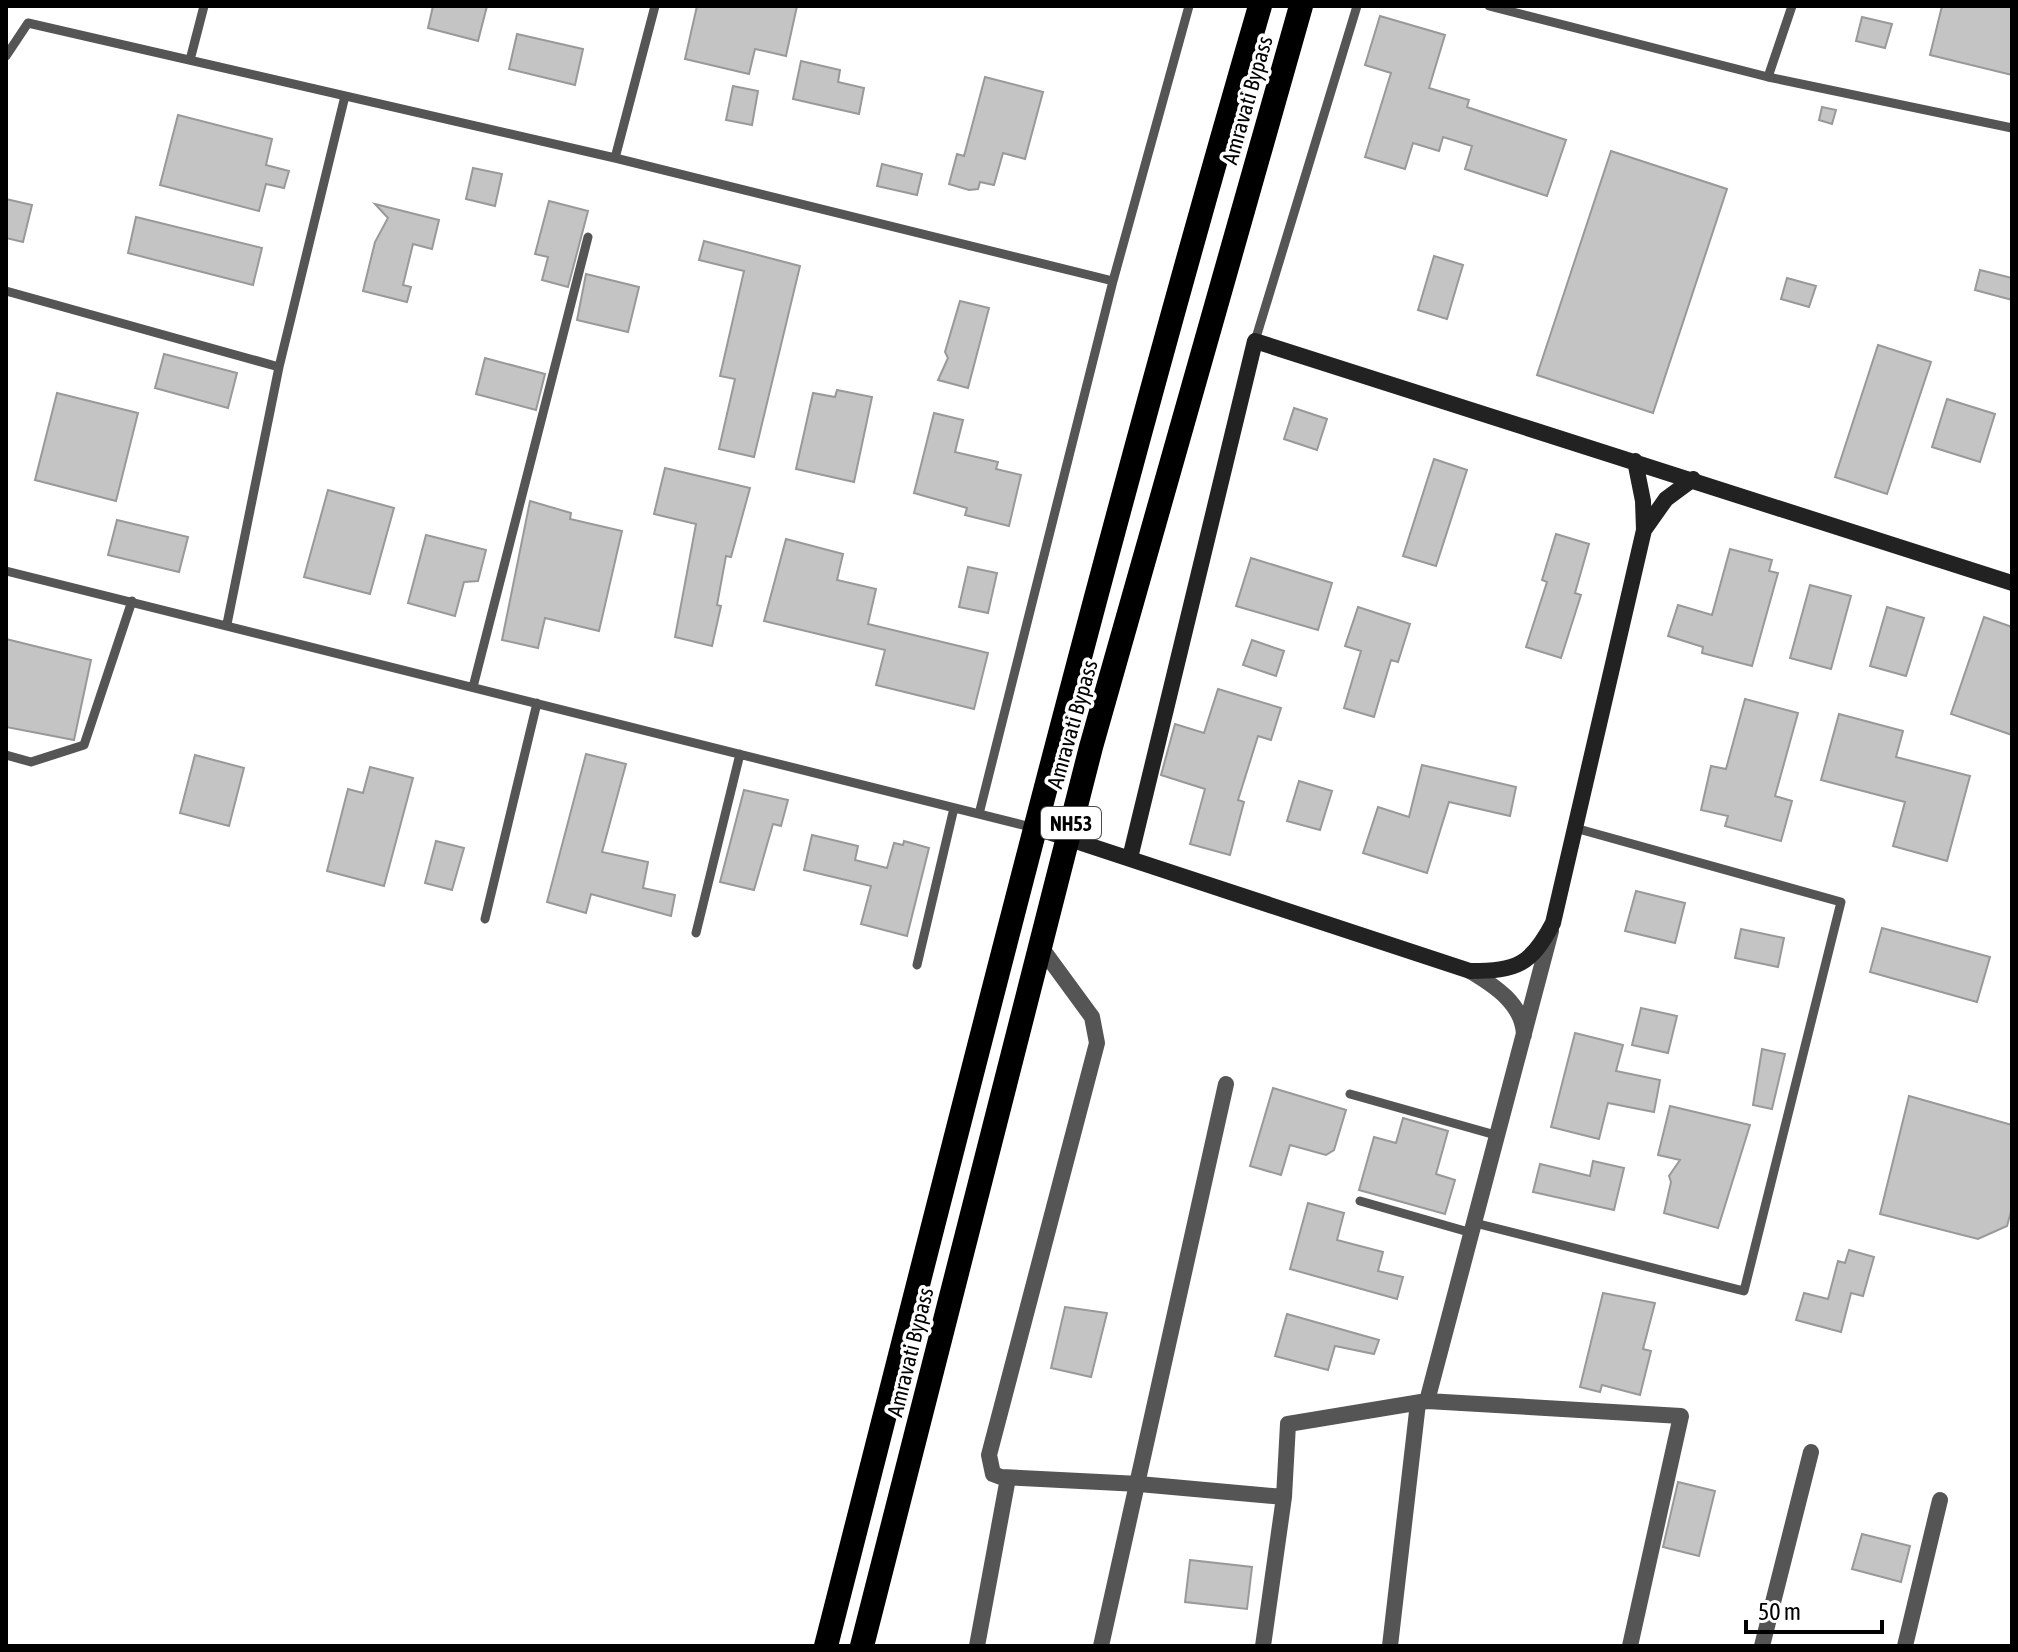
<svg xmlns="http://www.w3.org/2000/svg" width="2018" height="1652" font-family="'Asap Condensed',sans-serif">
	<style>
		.building { fill: #c4c4c4; stroke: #999; stroke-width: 2 }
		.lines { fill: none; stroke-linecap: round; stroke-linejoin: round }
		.lane { stroke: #555; stroke-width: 9 }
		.street { stroke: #555; stroke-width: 16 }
		.secondary { stroke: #222; stroke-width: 16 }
		.highway { stroke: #000; stroke-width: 24 }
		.labels { text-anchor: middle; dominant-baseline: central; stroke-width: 7; stroke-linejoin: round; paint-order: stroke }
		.shield { fill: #fff; stroke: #4c4c4c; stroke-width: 2 }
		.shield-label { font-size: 20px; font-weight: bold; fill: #000 }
		.street-label { font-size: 22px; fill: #000; stroke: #fff }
	</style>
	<rect width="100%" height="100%" fill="#fff"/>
	<!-- building -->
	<path class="building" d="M433,6H487L478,41L428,28Z
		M697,6H797L786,56L755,49L749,74L685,59Z
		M1942,6H2012V75L1930,55Z
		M1380,16L1445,35L1429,88L1469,100L1467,107L1566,140L1547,196L1465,169L1472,146L1443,137L1439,151L1413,143L1405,169L1365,157L1391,73L1365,65Z
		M1862,17L1892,24L1885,48L1856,41Z
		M517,34L583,49L575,85L509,69Z
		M801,61L840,70L838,82L864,88L859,114L793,99Z
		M985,77L1043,92L1025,159L1003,153L994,185L980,182L978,189L969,190L949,184L957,154L964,156Z
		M733,86L758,91L752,125L726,120Z
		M1822,107L1836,110L1832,124L1819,120Z
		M178,115L272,139L266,165L289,171L284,188L266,184L259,211L160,185Z
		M1611,151L1727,189L1653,413L1537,375Z
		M882,164L922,174L917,195L877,186Z
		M473,168L502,174L495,206L466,199Z
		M6,199L32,205L23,242L6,238Z
		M549,201L588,211L568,287L542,280L548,257L535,254Z
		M375,204L439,220L432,249L413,244L403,285L411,287L407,302L363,291L375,242L388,218Z
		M136,217L262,248L253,285L128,253Z
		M704,241L800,266L754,457L719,449L735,379L720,376L744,271L699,260Z
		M1434,256L1463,265L1447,319L1418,310Z
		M1980,270L2012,278V300L1975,290Z
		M586,274L639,287L628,332L577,320Z
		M1787,278L1816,286L1809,307L1781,299Z
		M960,301L989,308L968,388L938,380L948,358L945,352Z
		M1878,345L1931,362L1887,494L1835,477Z
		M164,354L237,373L228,408L155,388Z
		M485,358L545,374L536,410L476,394Z
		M837,390L872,397L854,482L796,469L813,393L835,397Z
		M57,393L138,413L116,501L35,480Z
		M1947,399L1995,414L1980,462L1932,447Z
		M1294,408L1327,419L1317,450L1284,439Z
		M934,413L963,420L955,452L998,462L996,469L1021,475L1009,526L965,515L967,508L914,493Z
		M1434,459L1467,470L1436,566L1403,556Z
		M665,468L750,488L731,557L726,556L717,605L721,606L712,646L675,637L696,524L654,514Z
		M328,490L394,508L370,594L304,577Z
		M530,501L571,513L570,519L622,531L599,631L545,618L538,648L502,640Z
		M117,520L188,537L179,572L108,555Z
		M1556,534L1589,544L1575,593L1581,595L1561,658L1526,647L1547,582L1542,580Z
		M426,535L486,550L478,581L464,582L455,616L408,603Z
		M786,539L843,554L837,580L876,589L868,624L988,653L974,709L876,685L885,650L764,621Z
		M1730,549L1772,560L1769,571L1778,573L1752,666L1702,653L1703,647L1668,636L1678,605L1712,615Z
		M1251,558L1332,583L1318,630L1236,606Z
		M968,567L997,573L988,613L959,607Z
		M1810,585L1851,596L1831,669L1790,658Z
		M1358,607L1410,624L1398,662L1391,660L1374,717L1344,708L1361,651L1345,646Z
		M1887,607L1924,618L1906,676L1870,666Z
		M1984,617L2012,627V735L1951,714Z
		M6,639L91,660L74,740L6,727Z
		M1252,640L1284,651L1276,676L1243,665Z
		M1218,689L1281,708L1271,740L1258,736L1238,800L1244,802L1230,855L1190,844L1205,789L1161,775L1175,724L1204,733Z
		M1745,699L1798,713L1775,796L1792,801L1781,841L1725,826L1728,816L1701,810L1711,766L1726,769Z
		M1839,714L1903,731L1896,757L1970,776L1947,861L1893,846L1905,802L1821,780Z
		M586,754L626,764L602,852L648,862L643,888L675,895L671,916L591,894L586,913L547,902Z
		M195,755L244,768L229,826L180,813Z
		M1422,765L1516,787L1510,816L1449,802L1427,873L1363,853L1378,807L1409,817Z
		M370,767L413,778L384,886L327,871L348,789L363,793Z
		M1299,781L1332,791L1320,830L1287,821Z
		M744,790L788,800L781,826L773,824L754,890L720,882Z
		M812,835L858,846L855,860L887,868L894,843L903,845L904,841L929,848L907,936L861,924L871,886L804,870Z
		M436,841L464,848L452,890L425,883Z
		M1636,891L1685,903L1675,943L1625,931Z
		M1882,928L1990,957L1977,1002L1870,972Z
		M1741,929L1784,938L1778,967L1735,958Z
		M1641,1008L1677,1016L1668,1053L1632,1045Z
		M1575,1033L1623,1045L1616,1071L1660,1080L1654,1112L1608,1103L1599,1139L1551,1127Z
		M1762,1049L1785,1054L1772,1109L1753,1105Z
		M1273,1088L1346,1110L1334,1150L1326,1155L1290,1145L1281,1175L1250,1166Z
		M1909,1096L2012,1125V1208L2007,1226L1978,1239L1880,1214Z
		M1670,1106L1750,1125L1718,1228L1664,1213L1671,1182L1669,1176L1680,1160L1658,1155Z
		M1403,1118L1448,1131L1436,1174L1455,1180L1445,1214L1359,1190L1374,1137L1396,1143Z
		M1593,1161L1624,1168L1614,1210L1533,1192L1540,1164L1590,1176Z
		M1308,1203L1344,1213L1337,1240L1383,1252L1378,1271L1403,1277L1397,1299L1290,1269Z
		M1849,1250L1874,1257L1863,1296L1851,1293L1841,1332L1796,1320L1804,1293L1828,1299L1838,1261L1845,1263Z
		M1603,1293L1655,1303L1643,1349L1651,1351L1640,1395L1602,1385L1600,1392L1580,1387Z
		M1065,1307L1107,1313L1091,1377L1051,1368Z
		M1287,1314L1379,1340L1374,1354L1335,1346L1328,1370L1275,1356Z
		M1678,1482L1715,1491L1699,1556L1663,1547Z
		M1862,1534L1910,1546L1901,1582L1852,1569Z
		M1190,1560L1252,1567L1247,1609L1185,1602Z"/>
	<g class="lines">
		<!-- lane -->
		<path class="lane" d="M1489,6L1768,77L2012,128
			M6,56L28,23L615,158L1113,281
			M190,60L204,6
			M1768,77L1792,6
			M615,158L655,6
			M6,291L279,367
			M1255,341L1357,6
			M6,571L1035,828
			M227,624L279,367L345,96
			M473,687L588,237
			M6,755L31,762L84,745L132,601
			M979,814L1113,281L1189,6
			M485,919L537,703
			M696,933L740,754
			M917,965L954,808
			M1350,1094L1499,1136
			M1360,1201L1472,1233
			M1475,1223L1744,1291L1841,902L1575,828"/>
		<!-- street -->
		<path class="street" d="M1040,946L1092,1017L1097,1043L989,1455L993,1474L1001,1477L1139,1484L1284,1497
			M1470,971C1495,986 1523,1004 1524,1035
			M1427,1401L1551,931
			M977,1646L1008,1478
			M1101,1646L1226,1084
			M1263,1646L1284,1497L1288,1424L1427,1401L1681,1416L1630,1646
			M1390,1646L1418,1403
			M1762,1646L1811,1452
			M1905,1646L1940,1500"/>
		<!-- secondary -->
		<path class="secondary" d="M1644,530L1666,499L1693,479
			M1036,828L1470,971C1517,971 1531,965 1553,923L1644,530L1643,501L1635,461
			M1130,858L1255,341L2012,583"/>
		<!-- highway -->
		<path class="highway" d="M826,1646C966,1098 1102,549 1260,6
			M862,1646L1091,747L1301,6"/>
	</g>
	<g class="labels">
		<!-- shield labels -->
		<rect class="shield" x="1041" y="807" width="60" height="32" rx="6"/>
		<g class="shield-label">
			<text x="1071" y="823">NH53</text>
		</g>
		<!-- street labels -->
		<g class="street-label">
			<text transform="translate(1247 100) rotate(-74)">Amravati Bypass</text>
			<text transform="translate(1072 724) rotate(-74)">Amravati Bypass</text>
			<text transform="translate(910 1352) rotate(-76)">Amravati Bypass</text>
		</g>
	</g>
	<!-- border -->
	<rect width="2018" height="1652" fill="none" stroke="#000000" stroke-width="16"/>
	<!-- scale -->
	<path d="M1746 1620v12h136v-12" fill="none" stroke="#000000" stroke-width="4"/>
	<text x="1758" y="1620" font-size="24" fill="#000000" stroke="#ffffff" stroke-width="6" paint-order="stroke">50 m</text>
</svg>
